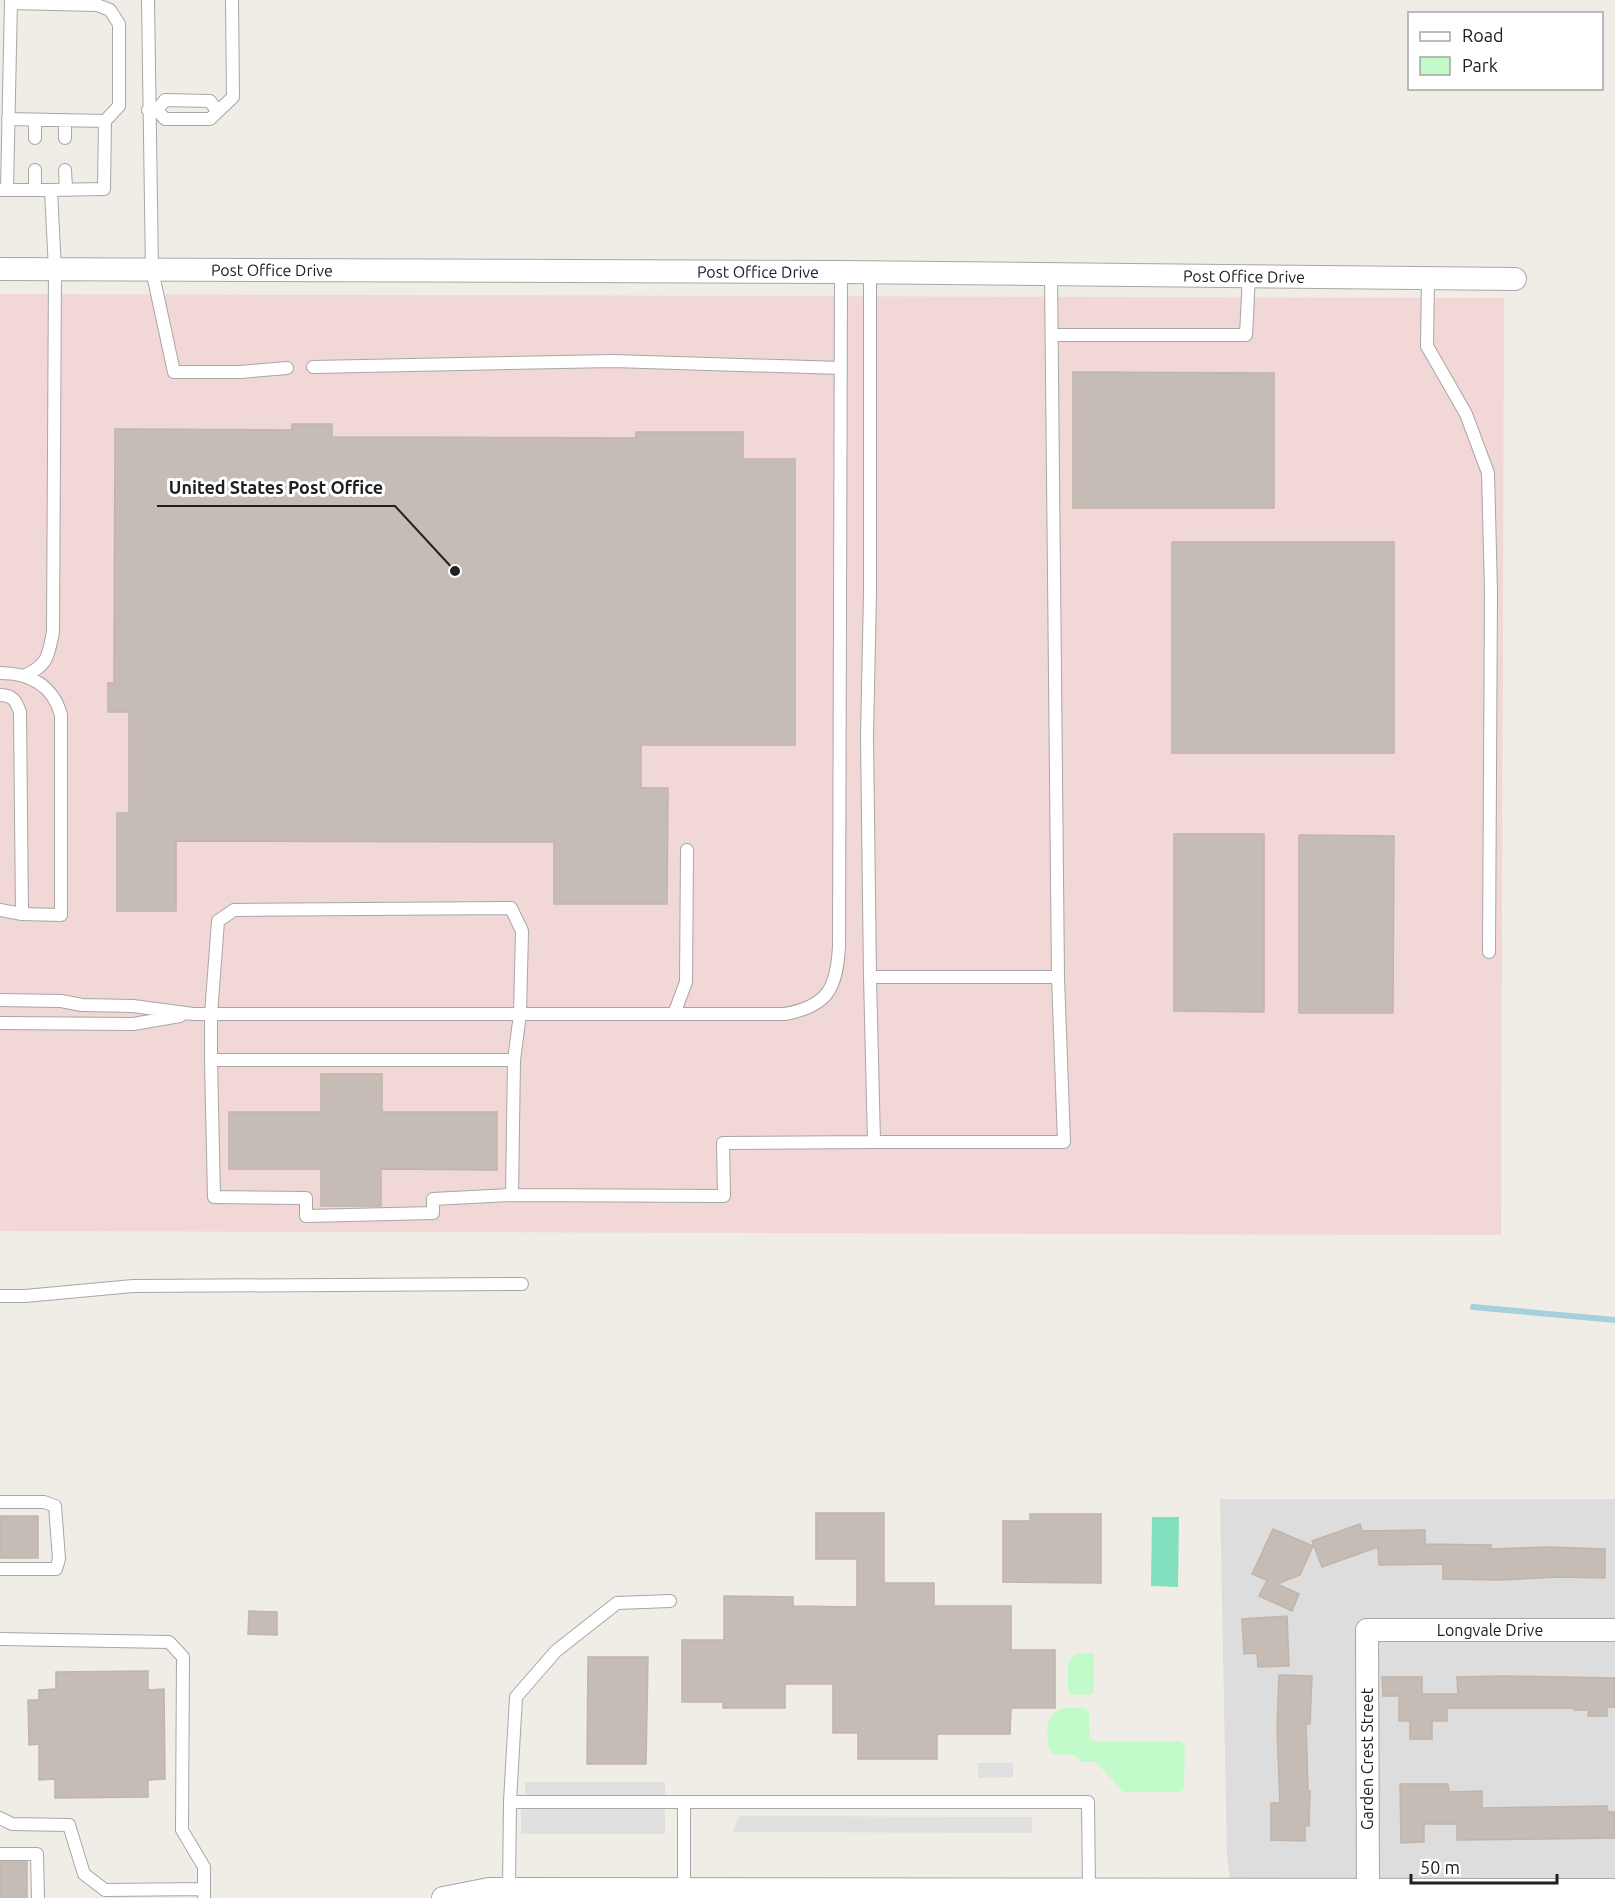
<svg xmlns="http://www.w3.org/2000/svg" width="1615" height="1898" font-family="Ubuntu,sans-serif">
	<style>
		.residential { fill: #dedddd }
		.commercial { fill: #f1d7d5 }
		.park { fill: #c3fac9 }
		.pitch { fill: #83e0bf }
		.parking { fill: #e0e0e0 }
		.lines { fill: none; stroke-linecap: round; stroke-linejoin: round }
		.stream { stroke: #a6d0de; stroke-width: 6 }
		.building { fill: #c5bdb5; stroke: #c2b4a8; stroke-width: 1.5 }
		.service-casing { stroke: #a7a7a7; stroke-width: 14 }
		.minor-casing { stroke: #a7a7a7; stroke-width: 24 }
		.service { stroke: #fff; stroke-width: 12 }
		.minor { stroke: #fff; stroke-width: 22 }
		.labels { text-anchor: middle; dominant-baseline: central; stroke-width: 6; stroke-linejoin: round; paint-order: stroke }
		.street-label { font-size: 16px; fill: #202020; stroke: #fff }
		.leader { fill: none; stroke: #202020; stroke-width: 2 }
		.callout-dot { fill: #202020; stroke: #fff; stroke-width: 2 }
		.callout-label { font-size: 18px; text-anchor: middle; font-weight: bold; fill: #202020; stroke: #fff; stroke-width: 6; stroke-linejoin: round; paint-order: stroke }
	</style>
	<rect width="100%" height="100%" fill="#f0ede6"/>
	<!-- residential -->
	<path class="residential" d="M1220,1499H1615V1898H1233L1227,1858Z"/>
	<!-- commercial -->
	<path class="commercial" d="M0,294L1504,298L1501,1235L0,1231Z"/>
	<!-- park -->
	<path class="park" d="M1077,1653H1094V1692L1091,1694L1071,1695L1068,1691V1663Z
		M1063,1708H1084L1089,1712L1090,1737L1094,1741H1181L1185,1746L1184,1788L1180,1792H1123L1096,1762H1082L1074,1755L1052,1754C1046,1746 1045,1722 1053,1714C1056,1711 1060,1710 1063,1708Z"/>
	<!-- pitch -->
	<path class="pitch" d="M1152,1517H1179L1178,1587L1151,1586Z"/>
	<!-- parking -->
	<path class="parking" d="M978,1763H1013V1777L978,1778Z
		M525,1782H665V1834H521V1797L525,1796Z
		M739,1816L1032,1817V1833L733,1832Z"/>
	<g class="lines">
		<!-- stream -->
		<path class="stream" d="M1473,1307L1615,1320"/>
	</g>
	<!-- building -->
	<path class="building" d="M1073,372L1274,373V508H1073Z
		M292,424H332V437L636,438V432H743V459H795V745H641V788H668L667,904H554V842L176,841V911H117V813H129V712H108V683H114L115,429L292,430Z
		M1172,542H1394V753H1172Z
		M1174,834H1264V1012L1174,1011Z
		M1299,835L1394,836L1393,1013H1299Z
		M321,1074H382V1112H497V1170L381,1169V1206H321V1169H229V1112H321Z
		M816,1513H884V1583H934V1606H1011V1650H1055V1708H1011L1010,1734H937V1759H858V1733H833V1684H785V1708H723V1702H682V1640H724V1596L793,1597V1606L857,1607V1559H816Z
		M1030,1514H1101V1583L1003,1582V1521H1030Z
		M0,1516H38V1558H0Z
		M1360,1524L1362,1531L1425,1530V1544L1491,1545V1549L1549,1547L1605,1549V1578L1557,1577L1501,1580L1443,1579V1564L1379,1565L1378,1547L1322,1567L1312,1541Z
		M1273,1529L1313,1546L1300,1575L1277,1584L1299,1594L1292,1611L1259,1596L1267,1580L1252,1574Z
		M249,1611L277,1612V1635L248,1634Z
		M1287,1616L1289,1666L1258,1667L1257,1653L1244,1654L1242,1619Z
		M588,1657H648L646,1764H587Z
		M148,1671V1690L164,1689L165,1779L148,1780V1797L55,1798V1779L39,1780V1744L29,1745L28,1700H39V1690L56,1689V1672Z
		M1279,1675L1312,1676L1310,1724H1306L1308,1791H1310L1309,1826H1305V1841L1271,1840V1803H1280L1277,1729Z
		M1505,1676L1615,1678V1707H1607V1716H1588L1589,1710H1574V1708H1447V1721H1432V1739H1410V1721H1399V1696H1383L1382,1677H1422V1694H1458L1457,1677Z
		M1400,1784H1448L1449,1792L1482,1791V1808L1607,1806L1608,1812H1615V1838L1457,1840V1824H1424V1842L1401,1843Z
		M0,1862H27V1898H0Z"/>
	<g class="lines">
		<!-- service casing -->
		<g class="service-casing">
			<path id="service" d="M148,0L152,270L174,372H240L287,368
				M11,3L97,5L110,10L119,24V106L105,121
				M148,110H157L165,119H210L233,97L232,0
				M157,110L165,100L210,101L217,111
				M8,119L105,121L104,189L51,190
				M35,120V138
				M65,120V138
				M35,170V190
				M65,170L66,189
				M1,190H7L11,0
				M7,190H51L55,270L53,632C48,655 49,664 26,675
				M870,272V593L867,736L870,977H1058L1051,274
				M1428,277L1427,346L1466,414L1488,473L1491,591L1489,952
				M1052,335H1246L1249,275
				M313,367L613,361L841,368
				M0,673C29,673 53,685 61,715V915L22,914L0,910
				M0,695C13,695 16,701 20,712L22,914
				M0,1000L61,1001L82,1005L133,1006L193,1014H785C828,1006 837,988 839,946L841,272
				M674,1014L686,982L687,850
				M0,1023L133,1024L180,1016
				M211,1060V1014L218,921L234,910L511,908L522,931L520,1014L514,1060
				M874,1142H1064L1058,977
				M512,1195L514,1060H211L214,1197L306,1198V1216L433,1213V1199L512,1195L724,1196L723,1143L874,1142L870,977
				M0,1296H25L133,1286L522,1284
				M0,1502H44L55,1506L59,1559L56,1569H0
				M0,1639L169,1642L183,1657L182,1830L204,1867V1898
				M510,1802L516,1697L556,1651L617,1603L670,1601
				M0,1818L12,1824L69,1825L84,1874L105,1890L204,1889
				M0,1854H37L38,1898
				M509,1889L510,1802H684
				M684,1889V1802H1088L1089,1889"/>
		</g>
		<!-- minor casing -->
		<g class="minor-casing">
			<g id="minor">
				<path id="s1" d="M0,269L841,272L1515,279"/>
				<path id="s2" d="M1368,1889L1367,1630H1615"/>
				<path d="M443,1898L489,1889L1615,1890"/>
			</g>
		</g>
		<!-- service -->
		<use href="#service" class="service"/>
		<!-- minor -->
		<use href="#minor" class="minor"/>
	</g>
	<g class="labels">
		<!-- street labels -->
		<g class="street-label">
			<text stroke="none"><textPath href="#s1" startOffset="272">Post Office Drive</textPath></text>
			<text stroke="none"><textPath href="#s1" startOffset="758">Post Office Drive</textPath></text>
			<text stroke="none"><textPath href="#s1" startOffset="1244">Post Office Drive</textPath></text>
			<text stroke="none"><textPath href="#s2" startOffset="382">Longvale Drive</textPath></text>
			<text transform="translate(1367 1759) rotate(-90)">Garden Crest Street</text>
		</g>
	</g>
	<!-- callouts -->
	<path class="leader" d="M455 571L395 506H157"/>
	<circle class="callout-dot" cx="455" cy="571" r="6"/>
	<g class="callout-label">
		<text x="276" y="494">United States Post Office</text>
	</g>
	<!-- legend -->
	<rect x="1408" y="12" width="195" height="78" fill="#ffffff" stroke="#a6a6a6" stroke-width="1.5"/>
	<rect x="1420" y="32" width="30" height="9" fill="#ffffff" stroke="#a6a6a6" stroke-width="1.5"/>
	<text x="1462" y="42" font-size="18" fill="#202020">Road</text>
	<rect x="1420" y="57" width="30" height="18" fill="#c3fac9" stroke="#a6a6a6" stroke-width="1.5"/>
	<text x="1462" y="72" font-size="18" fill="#202020">Park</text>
	<!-- scale -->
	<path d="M1411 1874v9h146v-9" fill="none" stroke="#202020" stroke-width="3"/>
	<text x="1420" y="1874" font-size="18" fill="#202020" stroke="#ffffff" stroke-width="4.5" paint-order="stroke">50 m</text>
</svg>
